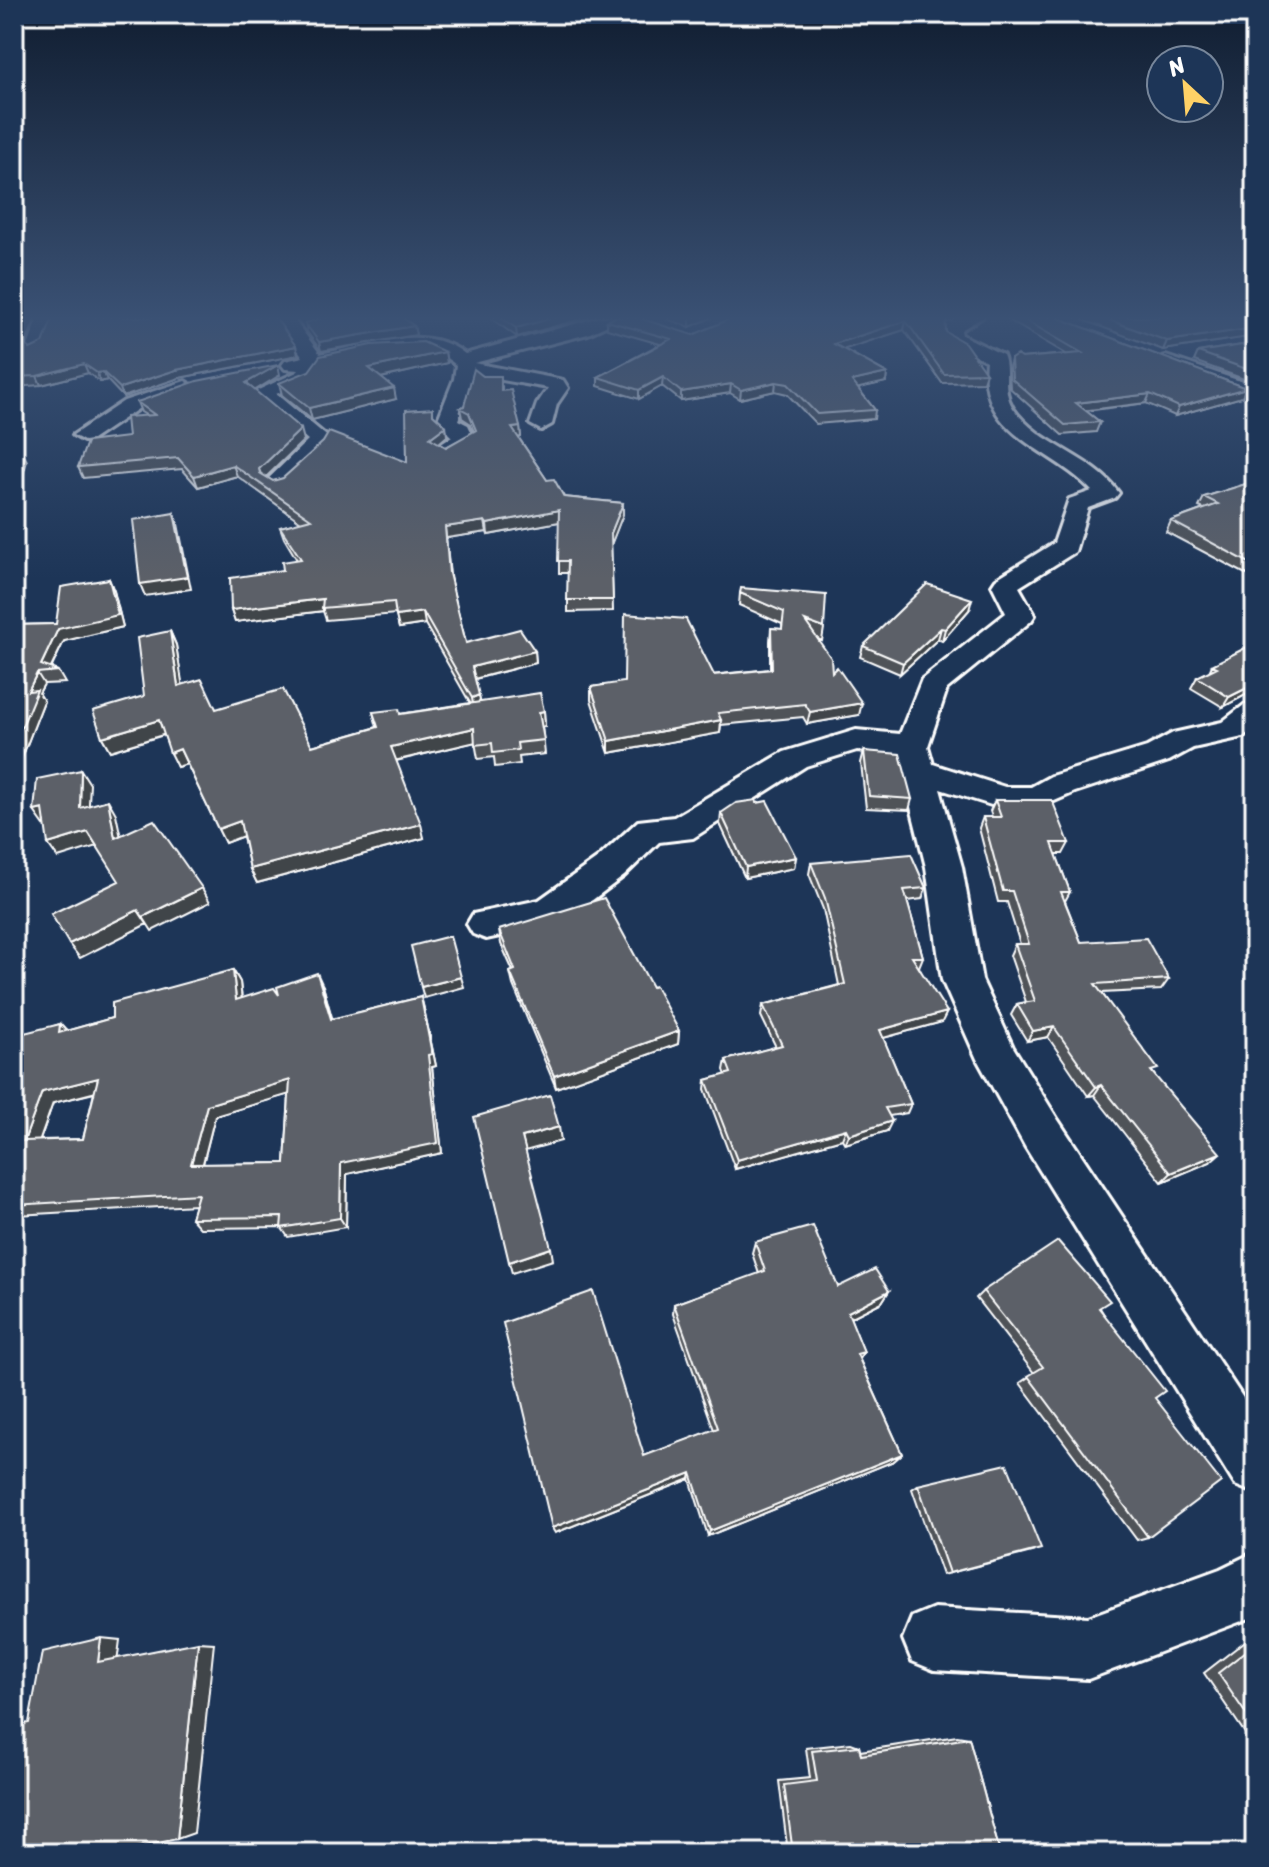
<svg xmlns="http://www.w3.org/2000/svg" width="1269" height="1867" font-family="Sriracha,sans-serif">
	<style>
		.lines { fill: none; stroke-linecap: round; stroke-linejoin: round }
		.minor-casing { stroke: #fff; stroke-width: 6 }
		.minor { fill: #1d3557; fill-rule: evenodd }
		.wall { fill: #4f5359; stroke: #fff; stroke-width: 2; fill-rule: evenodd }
		.shaded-wall { fill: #404448; stroke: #fff; stroke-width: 2 }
		.building { fill: #5c6167; stroke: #fff; stroke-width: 2; fill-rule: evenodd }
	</style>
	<rect width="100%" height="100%" fill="#1d3557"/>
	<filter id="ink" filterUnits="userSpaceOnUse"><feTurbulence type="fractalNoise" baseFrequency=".0125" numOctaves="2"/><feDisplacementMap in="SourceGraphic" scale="16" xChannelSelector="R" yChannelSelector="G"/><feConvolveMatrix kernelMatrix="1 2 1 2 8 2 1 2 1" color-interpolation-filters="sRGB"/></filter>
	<g filter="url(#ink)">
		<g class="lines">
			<!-- minor casing -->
			<g class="minor-casing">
				<path id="minor" d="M39,317H57L45,349L36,355L27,349Z
					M275,317H292L320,354C365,346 425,322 465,354L600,317H625L588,334L474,363L563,380L568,388L557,404L552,424L541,430L530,424L537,404L548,388L474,375L458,420L468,425L475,440L446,455L435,448L452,437L437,422L454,379L456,365C419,333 364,358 321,365L311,380L276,394L330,439L324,451L284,487L276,489L265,482L308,440L252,393L297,372L299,370L285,369L282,365L285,361L303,357Z
					M960,317H983L961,330L962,335L1003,355C1010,371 1001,389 1013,408C1039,446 1092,455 1119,493L1115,498L1088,508L1075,552L1019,587L1035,615L1031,621L947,689L928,746L933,764L1005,787H1031L1051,776L1147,747L1173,733L1222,722L1244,705L1255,702V727L1243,737L1193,748L1169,761L1075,792L1036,809H1004L940,789L962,867L982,980L1013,1047L1058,1120L1255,1416V1493L1235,1485L1026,1148L977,1059L942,980L926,867L898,755L857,750L806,766L693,838L659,842L624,876L562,923L486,939L473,934L467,924L473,914L539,900L598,858L638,821L674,817L784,752L856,730L900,734L922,679L1006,613L992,585L996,579L1054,543L1069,499L1092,491C1050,446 978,437 986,361L945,338L946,324Z
					M1166,356L1255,386V399L1159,366V358Z
					M185,381L195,387L192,391L138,409L92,440L84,441L73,435L124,401Z
					M1255,1552V1616L1088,1679L934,1670L912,1661L903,1639L912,1617L934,1608L1088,1617L1220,1569Z"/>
			</g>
			<!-- minor -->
			<use href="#minor" class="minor"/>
		</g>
		<!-- wall -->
		<path class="wall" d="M14,317H36L26,344L30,349L298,355L179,378L123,397L107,380L100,382L88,373L41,385L14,387Z
			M326,317H404L402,318L414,326L416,335L321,351L307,332L305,323Z
			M489,317H588L517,337Z
			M661,317H713L690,327Z
			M945,317L946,332L986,373L983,382L942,383L904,330L844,349L887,373L886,382L858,388L875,410L874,419L816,424L787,394L775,391L740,399L730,393L681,401L662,386L639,399L598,386V377L660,344L607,329V321L693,335Z
			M1003,317H1056L1246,388L1242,397L1175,416L1146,403L1086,411L1100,422L1096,432L1062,435L1010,388L1009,368L1011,359L1066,354Z
			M1075,317H1255V336L1163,350Z
			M1255,343V383L1194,361L1198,352Z
			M445,352L447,363L381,378L396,399L312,420L282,395L279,383Z
			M280,375L254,390L304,440L266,477L273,481L407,462L434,415L446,426L447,436L439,443L446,447L474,432L471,424L462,418L460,408L464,406L483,376L502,386V391L520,427L521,437L519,438L547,480L564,497L623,503V514L611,544L613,611L568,612V573H559V522L488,535L487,532L446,538L450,578L466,643L535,651L536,663L475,679L480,702L544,711L545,726H542L545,754L519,757L520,764L495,767L494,757L478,759L475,742L396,761L424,838L257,883L250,869L243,836L225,843L187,764L177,767L164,735L110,751L102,737L144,696L170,631L176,645L182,685L216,709L312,746L377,727L373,712L400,714L470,703L425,624L399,628L396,614L326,620L323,611L235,622L231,610L297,560L284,538L280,527L301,522L237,476L198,487L182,469L83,478L78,467L128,437L146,415L141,412L137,402Z
			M1255,481V579L1166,532L1171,521L1204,509L1199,507L1204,497Z
			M109,579L114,591L123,627L64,641L51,669L58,671L65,683L44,684L39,693L44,701L21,760H14V625L56,624Z
			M740,593L824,628L822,641L818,639L832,672L859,715L807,724L803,717L721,725L720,733L609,753L591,700V687L770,669V641L771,628L782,629V624L739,605Z
			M969,610L942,641L938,639L900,674L860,657L863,646Z
			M1212,665L1255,690L1223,707L1191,688L1197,677L1209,672Z
			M864,751L912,799L909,810L866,808L861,763Z
			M995,800L1069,843L1063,854H1056L1070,892L1065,901L1081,942L1169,979L1161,990L1102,993L1210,1162L1162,1182L1094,1095L1088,1096L1048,1037L1027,1041L1011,1015L1017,1004L1026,1002L1010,955L1015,944H1020L1007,902H998L979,828L983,817H992L990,811Z
			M721,813L796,857L794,868L745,878L720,824Z
			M811,863L926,888L922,899L907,901L923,957L919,967L942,1022L883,1038L911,1104L907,1113L889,1116L887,1131L845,1144L842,1139L735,1169L705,1089L706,1080L726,1075L724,1070L726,1060L776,1047L761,1016L763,1005L839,985L823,909L809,874Z
			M499,930L652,987L679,1031L678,1044L556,1088L513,985L510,972L513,971L501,944Z
			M233,970L240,982L242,999L279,995L323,986L332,1019L421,997L424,1009L436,1066L432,1067L442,1153L347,1174L346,1227L288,1237L281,1227L200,1228L191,1218L195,1205L17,1215L14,1224V1039L60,1024L66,1031L112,1018ZM94,1093L83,1139L40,1140L53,1103ZM289,1094L285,1163L203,1164L215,1116Z
			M755,1242L838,1287L889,1291L882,1302L850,1318L864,1352L859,1358L902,1454L894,1461L708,1536L690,1479L555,1533L644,1456L714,1430L673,1314L674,1304L759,1274L752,1253Z
			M983,1291L1100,1308L1155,1398L1148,1537L1137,1540L1020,1383L1034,1373L976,1298Z
			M1255,1311V1325L1247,1317Z
			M918,1485L1032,1552L942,1575L912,1489Z
			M1253,1635H1255V1748L1204,1673Z
			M957,1736L969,1738L1000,1853H788L779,1781L810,1778L806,1748L851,1743L859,1746L860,1751Z"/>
		<!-- shaded-wall -->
		<path class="shaded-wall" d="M29,317H36L24,348L20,339Z
			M556,317H588L517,337L516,328Z
			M693,317H713L690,327V318Z
			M906,321L904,330L833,353L834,344Z
			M414,326L416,335L321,351L319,342Z
			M1255,328V336L1163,350L1167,341Z
			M296,346L298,355L179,378L123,397L120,388L176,370Z
			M445,352L447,363L371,380L369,368Z
			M84,364L88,373L41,385L37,376Z
			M278,365L280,375L249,394L246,383Z
			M103,372L107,380L100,382L97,373Z
			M887,373L886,382L851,390L852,381Z
			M663,377L662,386L639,399V390Z
			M776,382L775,391L740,399L741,390Z
			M731,384L730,393L681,401V392Z
			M394,388L396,399L312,420L309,408Z
			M1246,388L1242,397L1175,416L1179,407Z
			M1150,394L1146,403L1073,412L1076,403Z
			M446,426L447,436L432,449L430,438Z
			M520,427L521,437L513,439L512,428Z
			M301,429L304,440L263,480L259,469Z
			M22,451L27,461L18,492L14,484V478Z
			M233,465L237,476L198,487L194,476Z
			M623,503V514L611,545V533Z
			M559,510V522L488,535L487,524Z
			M174,513L178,524L191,589L145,596L140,584Z
			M485,521L487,532L446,538L451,585L445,527Z
			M109,579L114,591L123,627L64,641L49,672L41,665L58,629Z
			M323,599V611L235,622L231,610Z
			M972,599L969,610L942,641L945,629Z
			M423,612L425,624L399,628L396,616Z
			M941,628L938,639L900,674L903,663Z
			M170,631L176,645L185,700L178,686Z
			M535,651L536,663L474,679L472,667Z
			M37,673L44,684L39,693L44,701L21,760L14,749V746L28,691Z
			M1255,684V690L1223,707L1229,697Z
			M479,695L481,707L474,710L472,698Z
			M862,703L859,715L807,724L810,712Z
			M544,711L545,726L541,727L539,712Z
			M159,720L166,734L110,751L102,737Z
			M721,720L720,733L609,753V741Z
			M474,728L476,742L394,761L391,747Z
			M180,749L187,764L177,767L170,753Z
			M81,770L90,784L88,822L80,808Z
			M108,800L116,814L124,852L115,838Z
			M43,809L52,823L44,825L34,811Z
			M240,821L246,835L225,843L218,829Z
			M421,824L424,838L257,883L250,869Z
			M88,832L97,846L58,858L48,844Z
			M796,857L794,868L745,878L746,867Z
			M202,888L210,902L152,931L143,917Z
			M138,910L147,924L80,958L69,944Z
			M233,970L240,982L243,1012L236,1000Z
			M317,973L323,986L336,1031L331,1019Z
			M461,977L464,987L424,998L421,987Z
			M421,997L424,1009L436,1066L432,1067L442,1153L347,1174L346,1227L340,1218L341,1163Z
			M947,1012L942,1022L876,1040L880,1030Z
			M60,1024L70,1035L59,1033Z
			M1054,1027L1048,1037L1027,1041L1033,1031Z
			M679,1031L678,1044L556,1088L554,1076Z
			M98,1078L108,1089L53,1103L36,1151L24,1141L42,1092Z
			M290,1080L297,1092L215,1116L200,1175L191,1164L207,1105Z
			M1101,1085L1094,1095L1088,1096L1096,1087Z
			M892,1121L887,1131L845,1144L849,1135Z
			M559,1127L561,1141L525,1151L522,1137Z
			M846,1129L842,1139L735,1169L737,1160Z
			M1220,1153L1210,1162L1162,1182L1171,1173Z
			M551,1248L553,1260L512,1273L509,1262Z
			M889,1291L882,1302L842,1322L848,1312Z
			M902,1454L894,1461L708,1536L710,1531Z
			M691,1473L690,1479L555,1533L552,1528Z
			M101,1638L120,1640L117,1663L98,1662Z
			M198,1642L214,1643L194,1833L177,1839Z"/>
		<!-- building -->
		<path class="building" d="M14,317H29L20,339L30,349L43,343L53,317H275L296,346L176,370L120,388L103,372L97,373L84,364L37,376L14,377Z
			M326,317H402L414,326L319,342L305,323Z
			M500,317H556L516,328Z
			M615,317H636L693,335L734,317H945L946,332L965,343L986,373L944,374L906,321L834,344L887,373L852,381L875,410L817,414L788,384L776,382L741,390L731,384L681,392L663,377L639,390L598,377L671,339L607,321Z
			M1020,317H1056L1246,388L1179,407L1150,394L1076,403L1100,422L1065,425L1012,379L1011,359L1017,355L1021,358L1082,353Z
			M1101,317H1255V328L1167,341Z
			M423,342L445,352L369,368L394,388L309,408L279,383L309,371L320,356L371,345Z
			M1255,343V372L1198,352Z
			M278,365L246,383L301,429L259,469L260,473L273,481L283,478L323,442L329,432L407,462L406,410L433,408V414L446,426L430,438L446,447L476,430L469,413L460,408L464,406L474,369L483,376H501V391L511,390L520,427L512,428L547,480L554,479L564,497L623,503L611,533L613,600H567L568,561H558L559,510L487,524L485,521L445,527L449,573L466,643L520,629L535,651L472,667L479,695L472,698L423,612L396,616L394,602L322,608L323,599L231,610L230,578L283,570L282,562L301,559L280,527L311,519L233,465L194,476L178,458L78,467L87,442L128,437L126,417L155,415L137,402L197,381Z
			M22,451L14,478V452Z
			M1255,481V566L1171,521L1218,504L1204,497Z
			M174,513L187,577L140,584L133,520Z
			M109,579L118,615L58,629L41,665L58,671L37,673L28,691L37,690L14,746V625L56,624L61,587Z
			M927,584L972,599L945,629L941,628L903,663L863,646Z
			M741,588L826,595L824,628L805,621L831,658L832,672L837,667L862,703L810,712L805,704L718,713L721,720L609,741L591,687L624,682L625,614L686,619L714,675L772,669L771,628L782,629L784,612L740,593Z
			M170,631L178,686L202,679L216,709L283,689L312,746L378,727L373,712L399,709L400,714L540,693L544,711L539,712L544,740L517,743L518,750L493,753L492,743L475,745L474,728L391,747L421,824L250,869L240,821L218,829L180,749L170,753L159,720L102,737L93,711L144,696L137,638Z
			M1255,643V684L1229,697L1197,677L1217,667L1212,665Z
			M864,751L900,754L912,799L869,796Z
			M81,770L80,808L108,800L115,838L154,820L202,888L143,917L138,910L69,944L51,914L119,881L88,832L48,844L43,809L34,811L37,779Z
			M756,800L757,803L767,801L796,857L746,867L721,813L736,803Z
			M995,800H1052L1069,843H1052L1070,892H1061L1081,942L1146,938L1169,979L1095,984L1158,1069L1151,1071L1220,1153L1171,1173L1101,1085L1096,1087L1054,1027L1033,1031L1017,1004L1035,1001L1015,944H1029L1012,891H1003L983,817H1001Z
			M911,854L926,888L904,890L923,957H912L947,1012L880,1030L911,1104L885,1108L892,1121L849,1135L846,1129L737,1160L706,1080L731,1073L726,1060L782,1045L763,1005L845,984L825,898L811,863Z
			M604,898L652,987L655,986L679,1031L554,1076L510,972L515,970L499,930Z
			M450,936L461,977L421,987L411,946Z
			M233,970L236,1000L274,988L279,995L277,987L317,973L331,1019L421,997L432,1054L428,1055L438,1143L341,1163L340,1218L281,1228L282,1217L191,1218L198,1194L14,1205V1039L23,1037L24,1033L60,1024L59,1033L112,1018V1003ZM98,1078L83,1139L24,1141L42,1092ZM290,1080L285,1163L191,1164L207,1105Z
			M550,1095L559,1127L522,1137L551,1248L509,1262L474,1117Z
			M813,1226L838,1287L875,1269L889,1291L848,1312L864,1352L857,1354L902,1454L710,1531L691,1473L552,1528L503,1323L593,1291L644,1456L718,1428L674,1304L765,1271L755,1242Z
			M1058,1241L1110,1301L1099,1308L1165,1391L1155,1398L1221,1482L1148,1537L1028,1376L1043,1367L983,1291Z
			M1007,1464L1041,1549L949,1573L918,1485Z
			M101,1638L98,1662L198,1642L177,1839L112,1853H14V1726L29,1723L42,1652Z
			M1255,1644V1727L1218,1673Z
			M969,1738L1000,1853H793L784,1785L817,1781L812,1751L859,1746L861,1755Z"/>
	</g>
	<!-- sky -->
	<linearGradient id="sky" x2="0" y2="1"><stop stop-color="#101d30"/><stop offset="0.55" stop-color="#3a5174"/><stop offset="1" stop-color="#3a5174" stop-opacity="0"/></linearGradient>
	<rect width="1269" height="579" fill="url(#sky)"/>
	<!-- margin -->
	<rect width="1269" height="1867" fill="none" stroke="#1d3557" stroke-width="48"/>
	<rect x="24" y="24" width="1221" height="1819" fill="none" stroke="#fff" stroke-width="3" filter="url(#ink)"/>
	<!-- north arrow -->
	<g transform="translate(1185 84) rotate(334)"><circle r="38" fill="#1d3557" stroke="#77869a" stroke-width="2"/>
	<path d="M0-6L14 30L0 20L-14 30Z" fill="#ffd166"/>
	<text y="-12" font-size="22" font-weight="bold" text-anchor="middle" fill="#ffffff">N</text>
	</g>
</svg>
